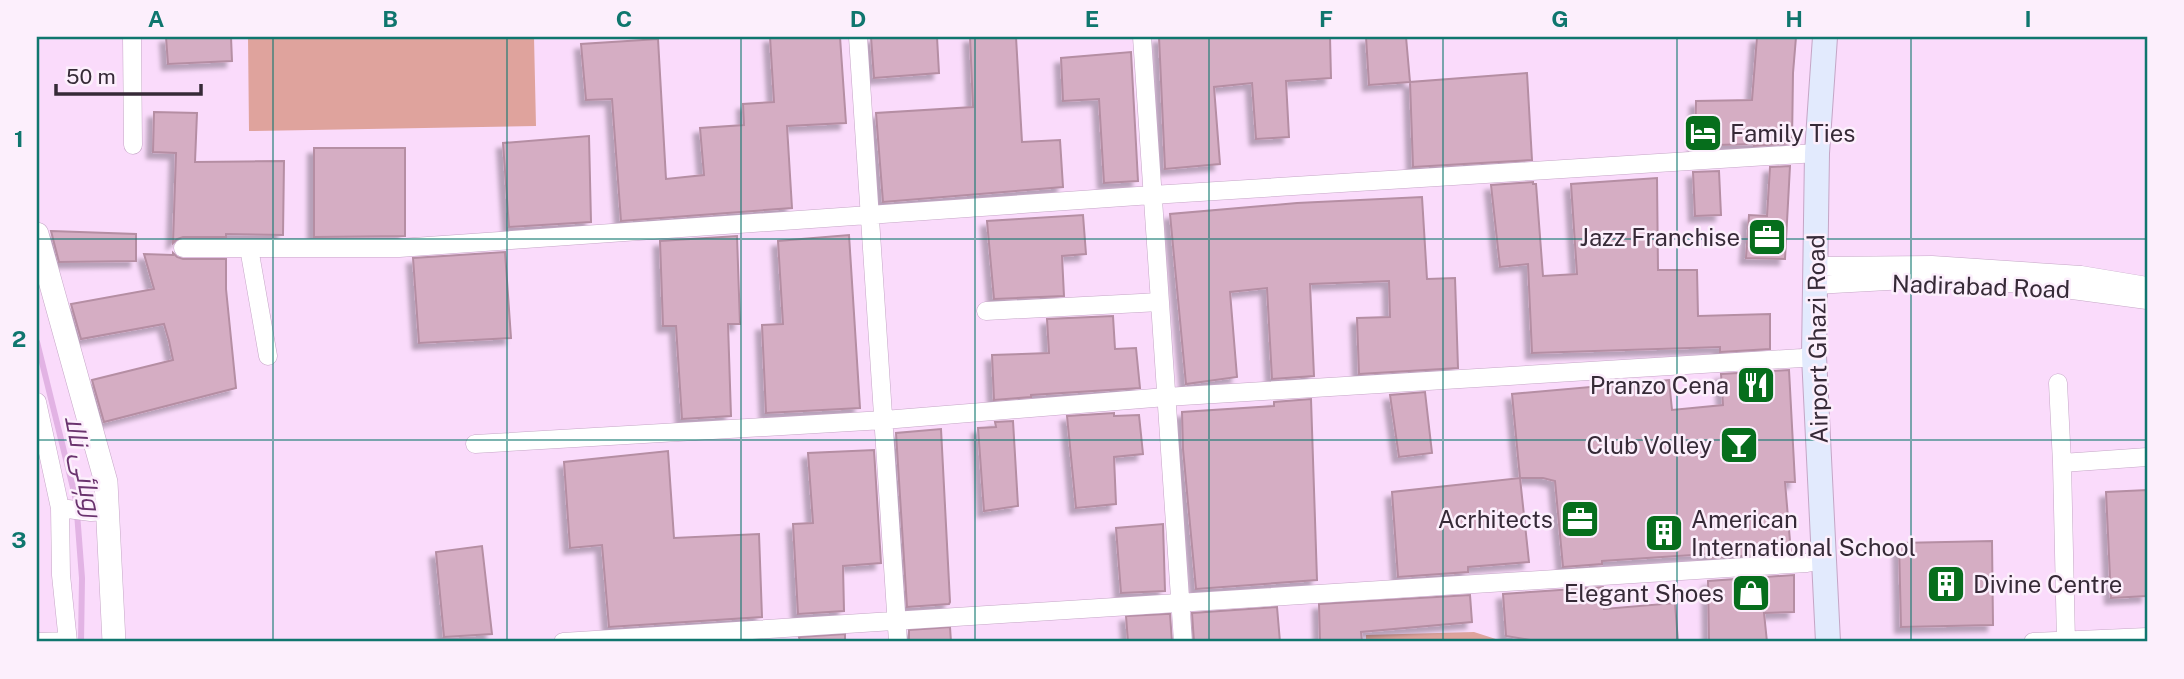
<svg xmlns="http://www.w3.org/2000/svg" width="2184" height="679" font-family="'Public Sans',Cairo,sans-serif">
	<style>
		.green { fill: #dfa39d }
		.lines { fill: none; stroke-linecap: round; stroke-linejoin: round }
		.stream { stroke: #e2b3e4; stroke-width: 6 }
		.building { fill: #d5adc3; stroke: #b58ea3; stroke-width: 2; filter: url(#shadow) }
		.minor-casing { stroke: #c5a6c6; stroke-width: 19 }
		.tertiary-casing { stroke: #c5a6c6; stroke-width: 24 }
		.secondary-casing { stroke: #c5a6c6; stroke-width: 26 }
		.minor { stroke: #fff; stroke-width: 18 }
		.tertiary { stroke: #fff; stroke-width: 23 }
		.secondary { stroke: #e2eafd; stroke-width: 24 }
		.grid { fill: none; stroke: #0f766e; stroke-width: 2; stroke-opacity: 0.55 }
		.labels { text-anchor: middle; dominant-baseline: central; stroke-width: 5; stroke-linejoin: round; paint-order: stroke }
		.poi-label { font-size: 24px; fill: #362a37; stroke: #fceffc; text-anchor: end }
		.street-label { font-size: 24px; fill: #362a37; stroke: #fceffc }
		.water-label { font-size: 26px; font-style: italic; fill: #6a336e; stroke: #fceffc }
		.neatline { fill: none; stroke: #0f766e; stroke-width: 2.5 }
		.grid-label { font-size: 23px; text-anchor: middle; font-weight: bold; fill: #0f766e }
	</style>
	<defs>
		<filter id="shadow"><feDropShadow dx="-6" dy="6" stdDeviation="2" flood-color="#0004"/></filter>
	</defs>
	<rect width="100%" height="100%" fill="#fadbfb"/>
	<!-- green -->
	<path class="green" d="M248,37H534L536,126L249,131Z
		M1474,632L1505,642H1366V635Z"/>
	<g class="lines">
		<!-- stream -->
		<path class="stream" d="M37,342L76,500L82,578L81,642"/>
	</g>
	<!-- building -->
	<path class="building" d="M166,37H231L232,61L168,64Z
		M770,37H840L846,123L787,126L792,208L621,221L612,99L586,100L581,44L658,39L666,179L704,175L700,128L744,125L743,104L774,102Z
		M871,37H937L939,73L874,78Z
		M970,37H1016L1022,142L1060,140L1063,187L883,202L876,113L973,107Z
		M1159,37H1330L1331,78L1286,81L1289,137L1256,139L1252,83L1214,87L1220,164L1165,169Z
		M1366,37H1406L1410,82L1369,85Z
		M1757,37H1796L1793,73L1792,143L1754,146V144L1718,145V148L1695,149L1696,101L1752,100Z
		M1131,52L1138,181L1104,183L1099,99L1063,101L1061,58Z
		M1527,73L1532,160L1413,167L1410,82Z
		M154,112L197,113L195,162L284,161L283,235L226,234V237H183L177,239L173,243L176,153L153,152Z
		M589,136L591,222L509,227L503,143Z
		M314,148H405V236L314,237Z
		M1790,166L1785,259L1746,258L1749,215L1767,216L1770,167Z
		M1719,171L1721,215L1695,216L1693,172Z
		M1657,178L1658,270H1697L1698,316L1770,314V349L1720,352V347L1532,353L1528,264L1500,267L1491,185L1533,182V184H1536L1543,276L1577,274L1571,184Z
		M1422,197L1427,279L1455,278L1458,368L1359,374L1357,318L1390,317L1389,281L1310,284L1314,376L1272,379L1267,288L1230,292L1237,377L1186,384L1170,214L1297,203Z
		M1083,215L1086,254L1062,256L1064,296L994,299L987,221Z
		M51,231L136,234V261L59,262Z
		M849,235L860,408L766,413L762,325L783,324L778,241Z
		M737,236L740,324H728L731,416L682,419L676,326H663L660,241Z
		M505,252L511,338L419,343L413,258Z
		M173,253L177,257L183,259H226V289L236,388L104,422L92,380L173,360L169,341L164,324L81,339L71,304L154,289L144,254L173,255Z
		M1113,316L1115,349L1136,348L1140,388L1031,395V397L994,400L992,355L1049,353L1047,319Z
		M1789,370L1795,482H1785L1791,553L1707,558V554L1602,561V564L1563,567L1555,481L1543,478H1520L1512,394L1669,380L1672,410L1723,405L1721,374Z
		M1425,392L1432,453L1399,457L1390,395Z
		M1311,399L1317,580L1196,589L1183,449L1182,412L1274,406V402Z
		M1114,413V416L1139,415L1143,454L1114,457L1116,504L1076,508L1067,416Z
		M1013,421L1018,506L984,511L978,428L996,427L995,422Z
		M941,429L950,602L949,604L907,607L896,433Z
		M874,450L881,563L843,566L844,611L798,614L793,524L813,523L808,453Z
		M668,451L674,538L759,534L762,617L609,627L602,545L570,548L564,462Z
		M1520,478L1529,562L1468,567V572L1398,577L1392,492Z
		M2147,490V596L2111,598L2106,492Z
		M1163,524L1165,591L1121,593L1116,528Z
		M1992,541L1993,625L1901,627L1899,543Z
		M482,546L492,634L444,637L436,552Z
		M1794,575V612L1764,613L1767,642H1709L1708,581Z
		M1603,587L1604,609L1675,603L1678,642H1542L1506,636L1503,594Z
		M1470,595L1472,622L1361,632L1362,642H1320L1319,604Z
		M1277,607L1280,642H1194L1192,613Z
		M1166,614H1170L1172,642H1128L1126,616Z
		M950,627L951,642H909V630Z
		M845,634V642H800L799,637Z"/>
	<g class="lines">
		<!-- minor casing -->
		<g class="minor-casing">
			<path id="minor" d="M132,37L133,145
				M858,37L898,642
				M1142,37L1183,642
				M183,248H399L1152,195L1817,153
				M249,248L268,356
				M1815,266L1932,265L2081,275L2147,286
				M1815,285L1924,279L2027,284L2147,300
				M986,311L1160,302
				M2058,383L2062,463L2066,642
				M37,402L60,508L61,575L68,642
				M475,444L884,420L1166,397L1802,358L1814,356
				M2062,463L2147,457
				M60,508L91,512L108,511
				M37,642L68,641
				M563,642C977,612 1392,589 1807,563L1824,560
				M2033,642L2147,637"/>
		</g>
		<!-- tertiary casing -->
		<g class="tertiary-casing">
			<path id="tertiary" d="M37,234L106,482L114,642"/>
		</g>
		<!-- secondary casing -->
		<g class="secondary-casing">
			<path id="secondary" d="M1825,37L1817,153L1814,356L1828,642"/>
		</g>
		<!-- minor -->
		<use href="#minor" class="minor"/>
		<!-- tertiary -->
		<use href="#tertiary" class="tertiary"/>
		<!-- secondary -->
		<use href="#secondary" class="secondary"/>
	</g>
	<!-- grid -->
	<path class="grid" d="M273,37V642M507,37V642M741,37V642M975,37V642M1209,37V642M1443,37V642M1677,37V642M1911,37V642M37,239H2147M37,440H2147"/>
	<!-- icons -->
	<defs>
		<g id="hotel-square" transform="scale(2.0125)"><rect x="-9" y="-9" width="18" height="18" rx="4" fill="#066e1c" stroke="#fceffc"/><path d="M-6-4.5h1.5V1H6V5H4.5V3h-9V5H-6ZM-4 0a1.8 1.8 0 1 1 3.6 0ZM.5 0V-2.5h3Q6-2.5 6 0Z" fill="#fff"/></g>
		<g id="office-square" transform="scale(2.0125)"><rect x="-9" y="-9" width="18" height="18" rx="4" fill="#066e1c" stroke="#fceffc"/><path d="M-6-3h4V-5.5h4V-3h4V5H-6ZM-1-4.5V-3h2v-1.5ZM-6 0V1H6V0Z" fill="#fff"/></g>
		<g id="restaurant-square" transform="scale(2.0125)"><rect x="-9" y="-9" width="18" height="18" rx="4" fill="#066e1c" stroke="#fceffc"/><path d="M-5-6h1v4h1v-4h1v4h1v-4h1v5L-1.5 .5V6h-2V.5L-5-1ZM5-6V6H3V1.5H1.5Q1.5-4 5-6Z" fill="#fff"/></g>
		<g id="bar-square" transform="scale(2.0125)"><rect x="-9" y="-9" width="18" height="18" rx="4" fill="#066e1c" stroke="#fceffc"/><path d="M-6-5H6L.8 .8V4.5H3.5V6h-7V4.5H-.8V.8Z" fill="#fff"/></g>
		<g id="building-square" transform="scale(2.0125)"><rect x="-9" y="-9" width="18" height="18" rx="4" fill="#066e1c" stroke="#fceffc"/><path d="M-4-6H4V6H1V3H-1V6H-4ZM-2.5-4.3h1.7v1.8h-1.7ZM.8-4.3h1.7v1.8H.8ZM-2.5-1h1.7V.8h-1.7ZM.8-1h1.7V.8H.8Z" fill="#fff"/></g>
		<g id="shop-square" transform="scale(2.0125)"><rect x="-9" y="-9" width="18" height="18" rx="4" fill="#066e1c" stroke="#fceffc"/><path d="M-5-2.5h2.3a2.7 3.5 0 0 1 5.4 0H5L5.5 6h-11ZM-1.5-2.5h3a1.5 2.3 0 0 0-3 0Z" fill="#fff"/></g>
	</defs>
	<g fill-rule="evenodd">
		<use href="#hotel-square" x="1703" y="133"/>
		<use href="#office-square" x="1767" y="237"/>
		<use href="#restaurant-square" x="1756" y="385"/>
		<use href="#bar-square" x="1739" y="445"/>
		<use href="#office-square" x="1580" y="519"/>
		<use href="#building-square" x="1664" y="533"/>
		<use href="#building-square" x="1946" y="584"/>
		<use href="#shop-square" x="1751" y="593"/>
	</g>
	<g class="labels">
		<!-- poi labels -->
		<g class="poi-label">
			<text x="1730" y="133" text-anchor="start">Family Ties</text>
			<text x="1740" y="237">Jazz Franchise</text>
			<text x="1729" y="385">Pranzo Cena</text>
			<text x="1712" y="445">Club Volley</text>
			<text x="1553" y="519">Acrhitects</text>
			<text x="1691" y="519" text-anchor="start">American<tspan x="1691" dy="28">International School</tspan></text>
			<text x="1973" y="584" text-anchor="start">Divine Centre</text>
			<text x="1724" y="593">Elegant Shoes</text>
		</g>
		<!-- street labels -->
		<g class="street-label">
			<text transform="translate(1981 286) rotate(2)">Nadirabad Road</text>
			<text transform="translate(1817 339) rotate(-91)">Airport Ghazi Road</text>
		</g>
		<!-- water labels -->
		<g class="water-label">
			<text transform="translate(84 466) rotate(79)">روہائی نالا</text>
		</g>
	</g>
	<!-- border -->
	<rect width="2184" height="679" fill="none" stroke="#fceffc" stroke-width="77"/>
	<!-- scale -->
	<path d="M56 84v10h145v-10" fill="none" stroke="#362a37" stroke-width="3.5"/>
	<text x="66" y="84" font-size="21" fill="#362a37" stroke="#fceffc" stroke-width="5" paint-order="stroke">50 m</text>
	<rect x="38" y="38" width="2108" height="602" class="neatline"/>
	<g class="grid-label">
		<text x="156" y="27">A</text>
		<text x="390" y="27">B</text>
		<text x="624" y="27">C</text>
		<text x="858" y="27">D</text>
		<text x="1092" y="27">E</text>
		<text x="1326" y="27">F</text>
		<text x="1560" y="27">G</text>
		<text x="1794" y="27">H</text>
		<text x="2028" y="27">I</text>
		<text x="19" y="147">1</text>
		<text x="19" y="347">2</text>
		<text x="19" y="548">3</text>
	</g>
</svg>
